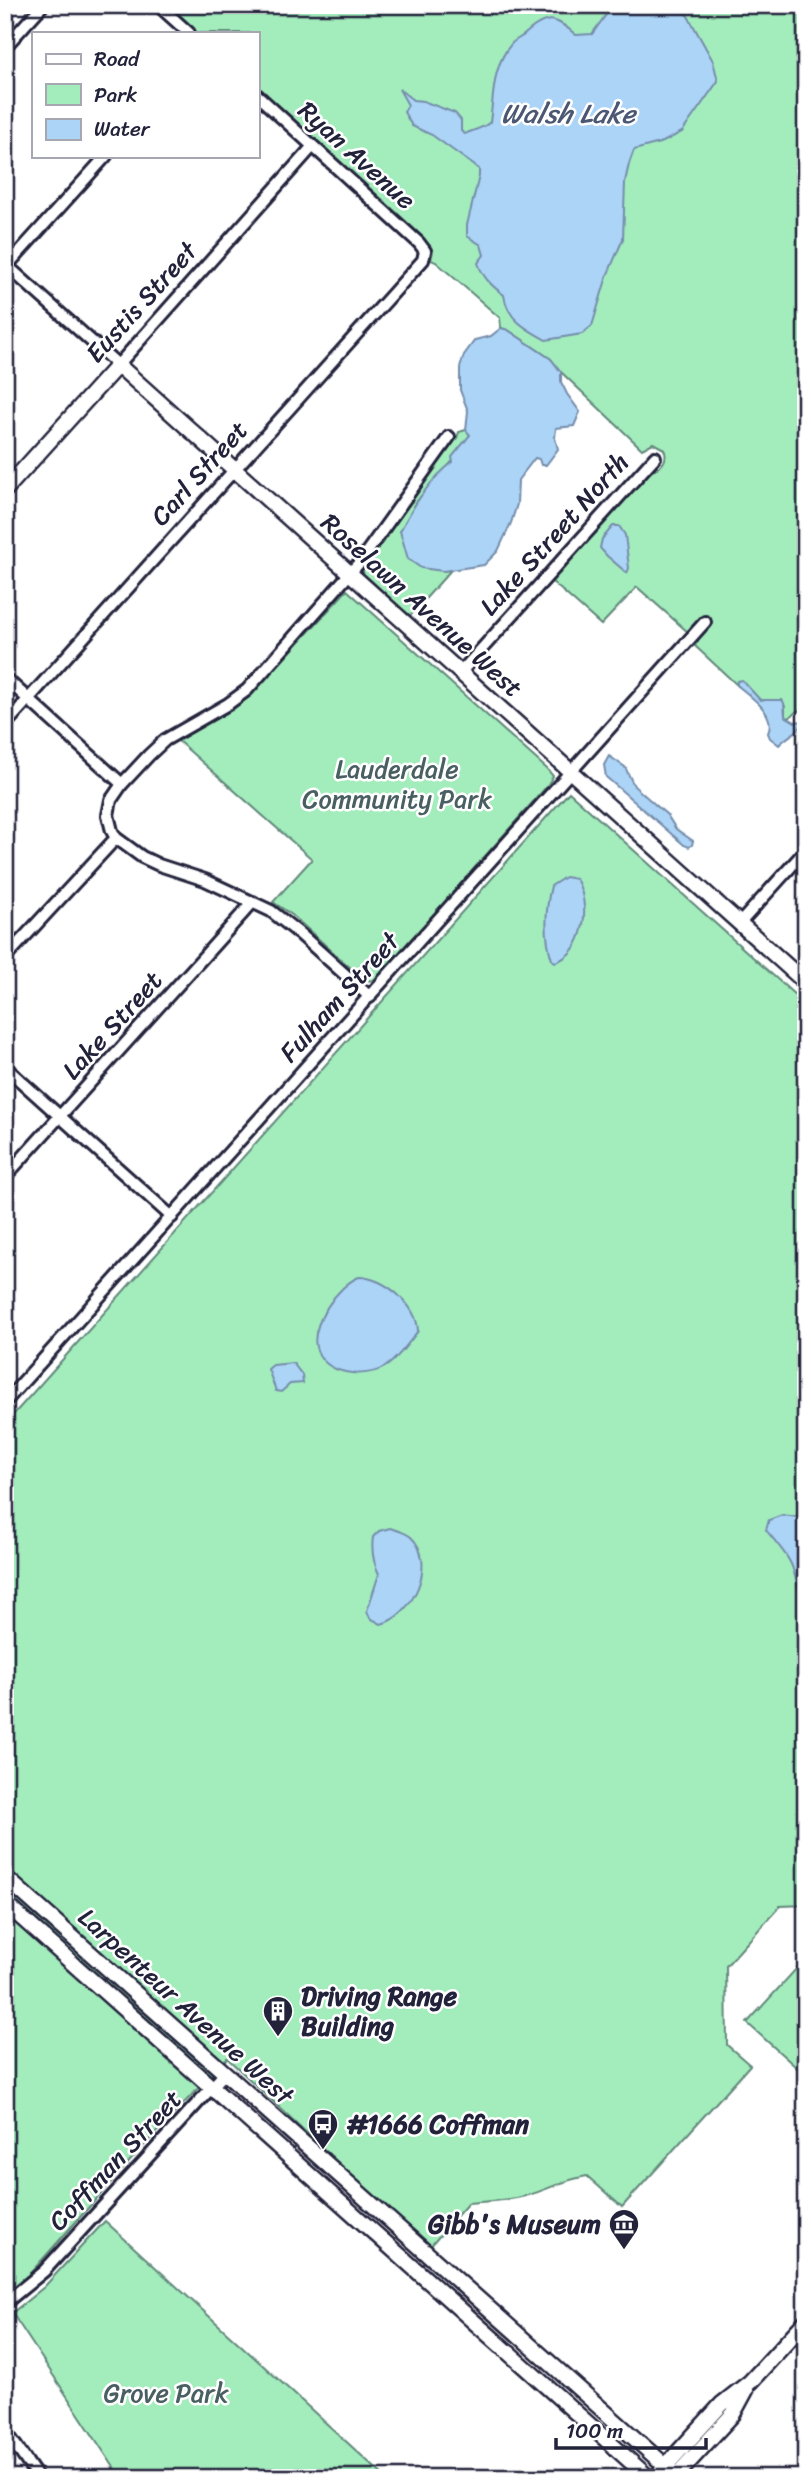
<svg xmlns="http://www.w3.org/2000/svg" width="811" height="2483" font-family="Sriracha,sans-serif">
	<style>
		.green { fill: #a3edbc; stroke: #62887c; stroke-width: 2 }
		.water { fill: #acd4f6; stroke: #758dab; stroke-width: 2 }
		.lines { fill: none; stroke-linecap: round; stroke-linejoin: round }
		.street-casing { stroke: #22223b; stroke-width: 16 }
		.secondary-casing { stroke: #22223b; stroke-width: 19 }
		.street { stroke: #fff; stroke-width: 10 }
		.secondary { stroke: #fff; stroke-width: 14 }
		.labels { text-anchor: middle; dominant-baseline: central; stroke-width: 5; stroke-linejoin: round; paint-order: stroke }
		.street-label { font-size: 26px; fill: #22223b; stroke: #fff }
		.park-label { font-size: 26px; fill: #495f62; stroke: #fff }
		.poi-label { font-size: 26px; font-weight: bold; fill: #22223b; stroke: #fff; text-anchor: start }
		.water-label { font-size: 28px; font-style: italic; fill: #4b5773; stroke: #fff }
	</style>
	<rect width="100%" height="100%" fill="#fff"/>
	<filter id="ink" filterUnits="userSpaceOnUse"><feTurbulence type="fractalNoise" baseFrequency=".0143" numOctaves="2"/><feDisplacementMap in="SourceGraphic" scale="14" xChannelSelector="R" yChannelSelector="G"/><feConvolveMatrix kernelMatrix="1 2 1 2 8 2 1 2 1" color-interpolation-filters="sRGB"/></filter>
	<g filter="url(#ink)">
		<!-- green -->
		<path class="green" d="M166,5H806V710L797,711L788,719L785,716V707L782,700H760L742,681H737V685L695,646L698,641L637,587L601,625L551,581L647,474C658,468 670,463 664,449L653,443L642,449L561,372L551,359L508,330L501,328L500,318L436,262L431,260L433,251L430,246L257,88V33H197Z
			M466,430L470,435C464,443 458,455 451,463C438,477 425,491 413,506L443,571L451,570L410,616L364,574L362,569L420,485L457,438L459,432Z
			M347,590L547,769L553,776L547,786L375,981L364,980L292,915L273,902L312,859L177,740L233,709L250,696Z
			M569,792L806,1005V1905L780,1906L726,1966L727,2045L750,2065L622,2207L587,2176C566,2179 549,2189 529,2195C509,2201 489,2201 468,2203L429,2248L227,2058L146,2143L26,2278L5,2295V1424Z
			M806,1958V2076L747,2023Z
			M105,2221L386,2478H121L12,2313L44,2287Z"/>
		<!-- water -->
		<path class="water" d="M613,5L677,7L688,16L713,61L718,81L682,132L663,142L634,150L629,164L625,182L623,239L607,276L592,326L582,334L546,340C526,329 507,319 504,295C492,286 483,278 478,263L484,255L481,245L467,236V225L479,176V169L432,135L412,126L404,112L408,105L399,89L413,100L423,101L455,113L461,120V131L465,134C474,129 483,129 490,122C494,94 492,66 512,43C516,39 521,38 525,34C547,14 555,17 576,35L592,34Z
			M501,328L508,330L551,359L561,372V382L567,394L580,412L574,426L556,428L555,438L558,449L546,465H541L539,459L535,458L518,480L517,504L511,523L498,551L484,565L443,571L421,568L408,559L400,531C414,505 429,480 453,462L452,457L470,435L466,430L468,411L460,390V368L464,355L475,340L491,336Z
			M613,526H619L625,535L629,568L627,573L607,556L600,548L602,539Z
			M742,680L760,700H782L784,703L785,716L795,722L802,721L803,724C797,733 786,737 779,745L770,738L768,733C777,713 749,696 737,685V681Z
			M609,756L625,767L634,786L667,815L676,829L693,841L692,845L689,847L684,845L606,777L604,765Z
			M565,877L576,879C591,903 586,953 555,962L552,960C544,935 545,911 551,886Z
			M359,1277C384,1277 417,1305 418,1331C408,1343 398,1359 385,1367C364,1379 323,1375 316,1347C311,1324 338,1285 359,1277Z
			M293,1363L302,1375L303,1383L290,1384L281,1392L276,1391L268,1369L273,1365Z
			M782,1515L806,1518V1599C795,1590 797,1575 790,1562C784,1551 774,1540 766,1530L769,1520Z
			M390,1528C396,1530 405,1532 411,1537C438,1563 413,1616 381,1624L370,1618L367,1611L379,1574C373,1562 371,1551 373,1537L379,1531Z"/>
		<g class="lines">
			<!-- street casing -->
			<g class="street-casing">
				<path id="street" d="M158,5L189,33
					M5,47L43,5
					M5,264L118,365L313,146
					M5,268L106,156
					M460,673L655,457
					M5,678L122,784
					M5,725L423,260L425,251L419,243L257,95
					M739,924L806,850
					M5,958L116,838
					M370,997L300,934L271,911L205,880L159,865L142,857L116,838L112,831L108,815L111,800L122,784L149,755L165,740L228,704L247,690L359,563L449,437
					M5,1067L172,1217
					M5,1177L253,902
					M5,1402L705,622
					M5,2303L44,2271L224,2074
					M5,2430L38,2478"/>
			</g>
			<!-- secondary casing -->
			<g class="secondary-casing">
				<path id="secondary" d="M5,490L118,365L806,983
					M5,1877L679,2478
					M5,1903L649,2478
					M661,2471L722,2404L750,2382L806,2321
					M674,2478L733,2414L746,2390"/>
			</g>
			<!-- street -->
			<use href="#street" class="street"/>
			<!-- secondary -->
			<use href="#secondary" class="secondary"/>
		</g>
	</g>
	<!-- icons -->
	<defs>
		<g id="building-pin" transform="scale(1.575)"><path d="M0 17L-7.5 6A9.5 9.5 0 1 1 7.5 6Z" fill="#22223b" stroke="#fff"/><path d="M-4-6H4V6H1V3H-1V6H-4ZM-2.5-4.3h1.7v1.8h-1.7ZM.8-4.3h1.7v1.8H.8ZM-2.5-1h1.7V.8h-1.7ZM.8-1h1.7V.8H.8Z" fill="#fff"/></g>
		<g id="bus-pin" transform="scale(1.575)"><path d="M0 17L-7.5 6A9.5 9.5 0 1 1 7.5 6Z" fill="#22223b" stroke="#fff"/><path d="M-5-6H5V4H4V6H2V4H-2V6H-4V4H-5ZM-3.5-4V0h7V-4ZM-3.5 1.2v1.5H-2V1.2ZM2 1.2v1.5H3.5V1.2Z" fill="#fff"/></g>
		<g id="museum-pin" transform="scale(1.575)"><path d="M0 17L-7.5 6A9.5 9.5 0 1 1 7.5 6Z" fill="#22223b" stroke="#fff"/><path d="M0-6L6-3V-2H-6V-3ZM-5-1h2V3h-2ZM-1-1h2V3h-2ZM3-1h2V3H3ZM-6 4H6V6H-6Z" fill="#fff"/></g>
	</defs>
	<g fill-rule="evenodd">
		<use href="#building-pin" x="278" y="2011"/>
		<use href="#bus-pin" x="323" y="2124"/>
		<use href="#museum-pin" x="624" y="2224"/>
	</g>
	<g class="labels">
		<!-- street labels -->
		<g class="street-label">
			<text transform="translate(357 155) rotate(42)">Ryan Avenue</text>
			<text transform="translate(141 302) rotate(-48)">Eustis Street</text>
			<text transform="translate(199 473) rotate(-48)">Carl Street</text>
			<text transform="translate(554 534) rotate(-48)">Lake Street North</text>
			<text transform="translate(422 605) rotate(42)">Roselawn Avenue West</text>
			<text transform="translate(339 997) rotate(-48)">Fulham Street</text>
			<text transform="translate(112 1025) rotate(-48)">Lake Street</text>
			<text transform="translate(186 2006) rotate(42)">Larpenteur Avenue West</text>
			<text transform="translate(115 2160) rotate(-47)">Coffman Street</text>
		</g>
		<!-- park labels -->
		<g class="park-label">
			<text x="397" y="769">Lauderdale<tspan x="397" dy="30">Community Park</tspan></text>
			<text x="166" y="2393">Grove Park</text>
		</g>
		<!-- poi labels -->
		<g class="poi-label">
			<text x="301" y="1996">Driving Range<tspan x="301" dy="30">Building</tspan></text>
			<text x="346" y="2124">#1666 Coffman</text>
			<text x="601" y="2224" text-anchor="end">Gibb's Museum</text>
		</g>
		<!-- water labels -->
		<g class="water-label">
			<text x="568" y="113">Walsh Lake</text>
		</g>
	</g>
	<!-- margin -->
	<rect width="811" height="2483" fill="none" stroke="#fff" stroke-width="28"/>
	<rect x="14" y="14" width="783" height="2455" fill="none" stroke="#22223b" stroke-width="2.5" filter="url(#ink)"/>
	<!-- legend -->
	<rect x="32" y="32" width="228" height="126" fill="#ffffff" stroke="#a7a7b1" stroke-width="2"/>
	<rect x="46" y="54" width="35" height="10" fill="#ffffff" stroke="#a7a7b1" stroke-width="2"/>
	<text x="94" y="66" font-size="21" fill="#22223b">Road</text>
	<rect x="46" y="84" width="35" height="21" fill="#a3edbc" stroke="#a7a7b1" stroke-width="2"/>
	<text x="94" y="102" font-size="21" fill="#22223b">Park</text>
	<rect x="46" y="119" width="35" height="21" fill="#acd4f6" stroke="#a7a7b1" stroke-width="2"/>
	<text x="94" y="136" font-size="21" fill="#22223b">Water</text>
	<!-- scale -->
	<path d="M556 2438v10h150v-10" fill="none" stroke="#22223b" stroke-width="3.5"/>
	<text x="566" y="2438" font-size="21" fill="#22223b" stroke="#ffffff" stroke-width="5" paint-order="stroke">100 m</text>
</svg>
